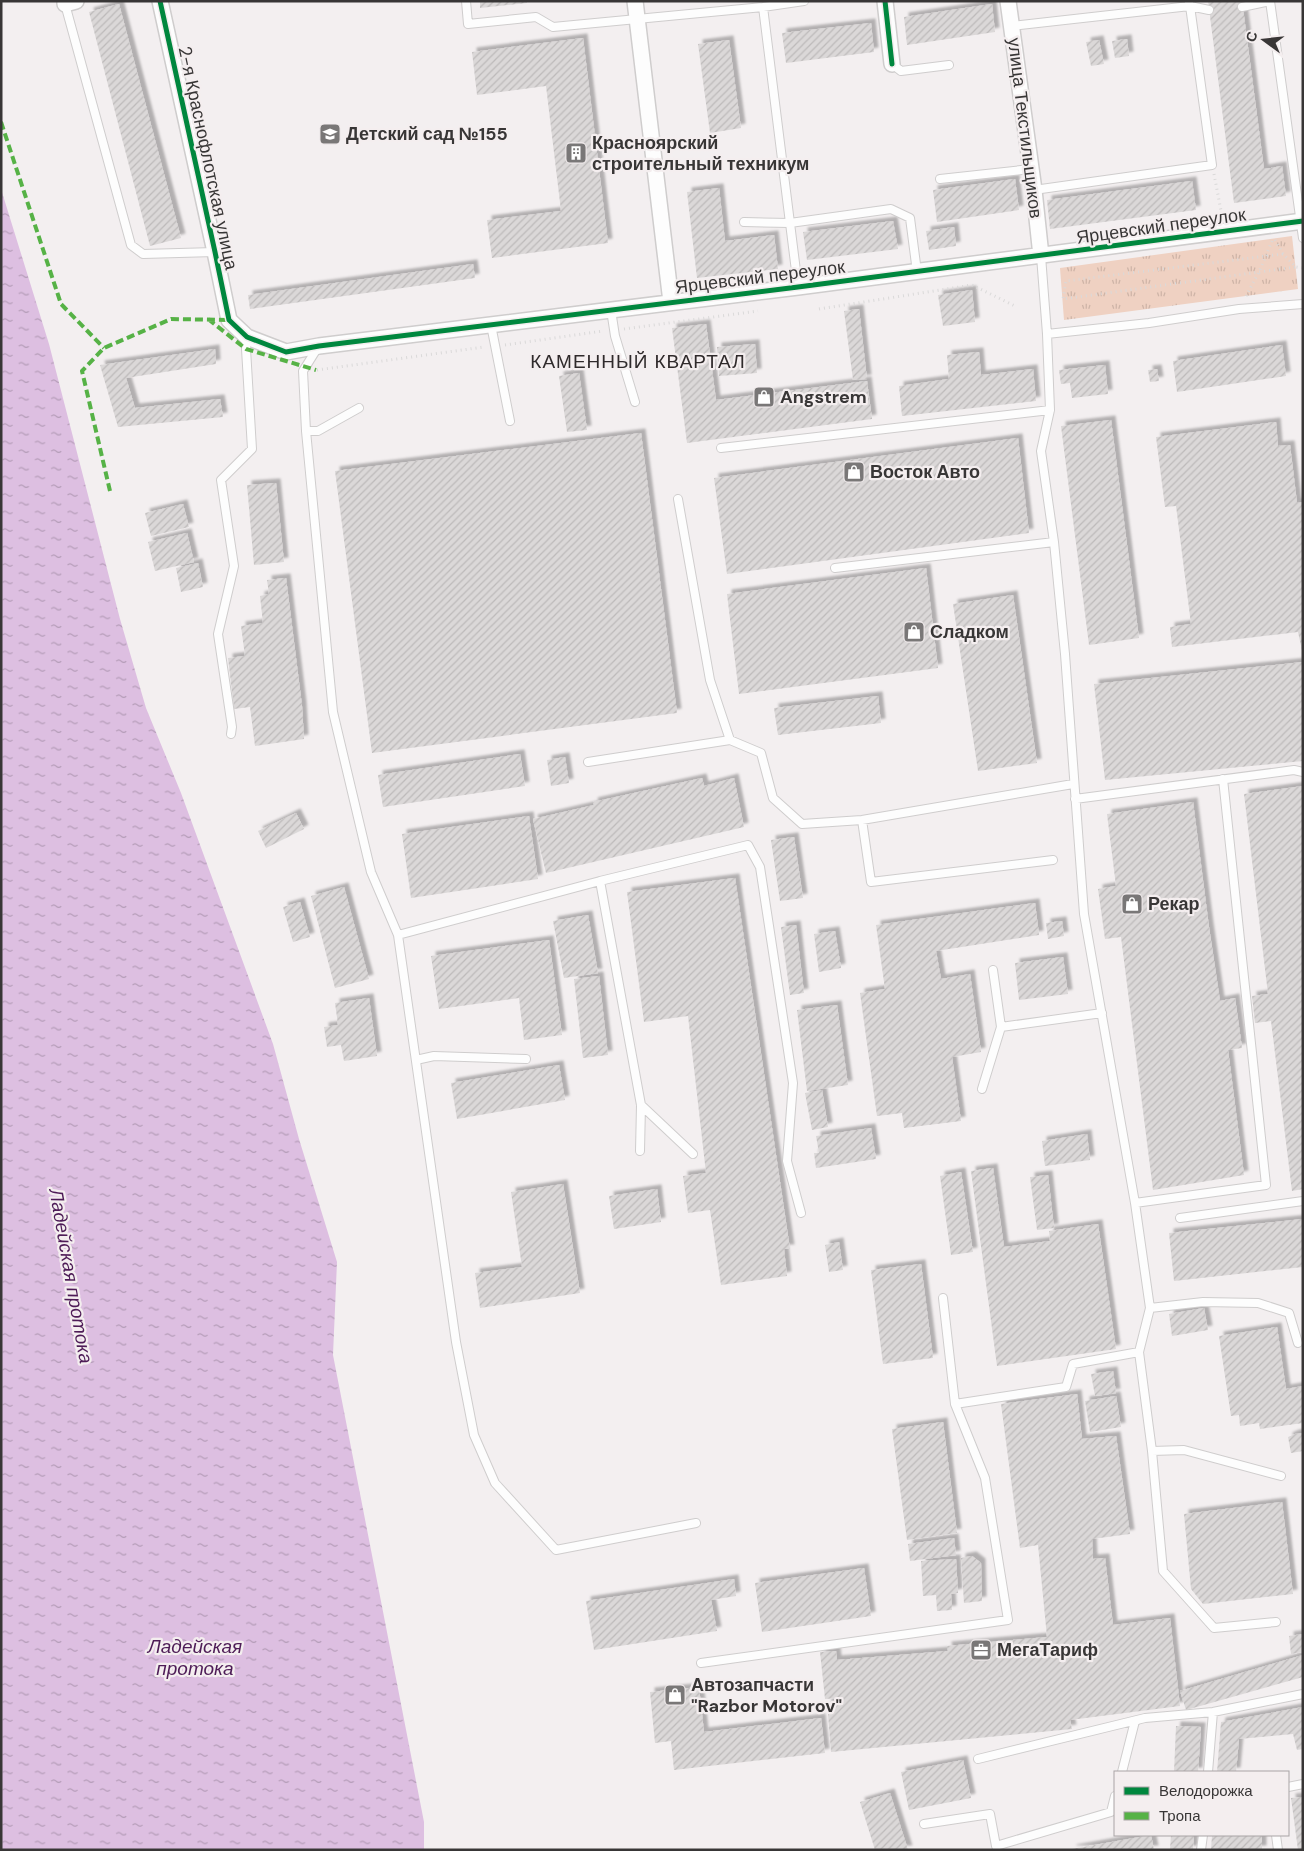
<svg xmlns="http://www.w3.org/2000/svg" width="1304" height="1851" font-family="'DM Sans',sans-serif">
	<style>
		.grass { fill: url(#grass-tufts) }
		.water { fill: url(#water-ripples) }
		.building { fill: url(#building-hatch); filter: url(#shadow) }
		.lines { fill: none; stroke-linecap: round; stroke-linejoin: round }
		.service-casing { stroke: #cfcdcd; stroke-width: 10 }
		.minor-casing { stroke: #cfcdcd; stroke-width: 18 }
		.path { stroke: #dad9d9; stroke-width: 3; stroke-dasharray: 1 4; stroke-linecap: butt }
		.service { stroke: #fdfdfd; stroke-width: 8 }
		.minor { stroke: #fdfdfd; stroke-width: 15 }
		.quiet { stroke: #56b246; stroke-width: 4; stroke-dasharray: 8 4; stroke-linecap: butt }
		.cycleway-casing { stroke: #f4eeef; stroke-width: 8 }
		.cycleway { stroke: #00873e; stroke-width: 5 }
		.labels { text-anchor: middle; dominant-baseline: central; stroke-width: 4.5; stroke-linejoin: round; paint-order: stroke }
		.street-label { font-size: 18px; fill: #383636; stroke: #f4eeef }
		.poi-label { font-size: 18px; font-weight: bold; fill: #383636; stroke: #f4eeef; text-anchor: start }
		.neighbourhood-label { font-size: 19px; letter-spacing: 1px; fill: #2f2a2b; stroke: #f4eeef }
		.water-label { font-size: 19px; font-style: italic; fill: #4e1c57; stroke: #f4eeef }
	</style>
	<defs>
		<pattern id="grass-tufts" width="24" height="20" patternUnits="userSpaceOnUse" patternTransform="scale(1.25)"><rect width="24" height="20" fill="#efd1c2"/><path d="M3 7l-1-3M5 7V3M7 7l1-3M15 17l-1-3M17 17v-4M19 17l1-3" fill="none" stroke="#ceb4a7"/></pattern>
		<pattern id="water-ripples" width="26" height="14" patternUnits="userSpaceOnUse" patternTransform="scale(1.25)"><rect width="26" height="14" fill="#ddbfe1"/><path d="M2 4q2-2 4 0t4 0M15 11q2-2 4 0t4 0" fill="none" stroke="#b49cb7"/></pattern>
		<pattern id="building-hatch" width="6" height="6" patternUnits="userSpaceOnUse" patternTransform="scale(1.25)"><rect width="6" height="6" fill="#dbd8d8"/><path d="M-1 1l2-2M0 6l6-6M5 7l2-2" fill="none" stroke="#bdbaba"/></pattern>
		<filter id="shadow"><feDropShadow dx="4.5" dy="-4.5" stdDeviation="1" flood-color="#0004"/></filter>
	</defs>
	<rect width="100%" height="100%" fill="#f3eff0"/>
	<!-- grass -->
	<path class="grass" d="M1292,236L1298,289L1064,320L1060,268Z"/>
	<!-- water -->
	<path class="water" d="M1,189L49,344L120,619L146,708L181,793L273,1044L299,1139L337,1262L333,1355L424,1822V1850H1Z"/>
	<!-- building -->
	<path class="building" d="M480,1H527V3L480,8Z
		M1208,1H1242L1264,169L1282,166L1286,196L1234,203Z
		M119,4L181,238L150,246L89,12Z
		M992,4L995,32L907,45L904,17Z
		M871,23L874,52L786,63L782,33Z
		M583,38L608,243L492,258L487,220L561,211L546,86L477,95L472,52Z
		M1127,39L1129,56L1115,58L1112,41Z
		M729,40L741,128L710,133L698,44Z
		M1099,40L1104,64L1091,66L1086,42Z
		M1015,179L1019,210L937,222L933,190Z
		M1192,181L1196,210L1050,229L1047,200Z
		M719,188L725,241L774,235L778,269L697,278L687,192Z
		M893,221L898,249L807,260L803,232Z
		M954,227L956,246L929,250L926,231Z
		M473,264L475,278L250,309L248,295Z
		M972,290L975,322L943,326L938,295Z
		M859,309L867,379L853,380L844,311Z
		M706,324L716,400L867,381L872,419L687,443L672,328Z
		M755,344L757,373L719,376L717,347Z
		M1282,345L1286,376L1177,392L1173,361Z
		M215,349L216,364L126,378L135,408L220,399L223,417L118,427L100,365Z
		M979,352L981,375L1033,369L1036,401L902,416L899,386L949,379L947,355Z
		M1105,365L1108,394L1072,398L1070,383L1061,384L1059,370Z
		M1157,369L1159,381L1150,382L1148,370Z
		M579,373L587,430L567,432L559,376Z
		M1111,420L1139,638L1089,645L1061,426Z
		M1276,422L1278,446L1290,445L1297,503L1303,502V655L1298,632L1172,647L1170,627L1191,624L1176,506L1165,507L1156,437Z
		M641,433L677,713L372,753L335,471Z
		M1018,438L1029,533L727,574L714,478Z
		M276,483L284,562L254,565L247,485Z
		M183,504L189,527L151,536L145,513Z
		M187,533L194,562L155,571L148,542Z
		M198,563L203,587L181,592L176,568Z
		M926,568L938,668L739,694L727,594Z
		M286,578L302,706L304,739L255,746L250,707L234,709L228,658L245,656L241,626L263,623L260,596L269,594L267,580Z
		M1013,595L1037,763L978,771L953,604Z
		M1303,662V761L1105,780L1094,684Z
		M878,696L881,723L778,735L774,708Z
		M520,754L525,786L383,807L378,775Z
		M565,757L569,783L551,786L547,760Z
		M702,778L704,786L734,778L744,827L546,873L533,819L594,805L593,802Z
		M1303,786V1189L1292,1191L1271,1021L1255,1023L1252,996L1268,994L1244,794Z
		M1193,802L1209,927L1220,1001L1235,998L1242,1048L1228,1050L1244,1175L1153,1190L1121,937L1105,939L1098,889L1116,886L1107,814Z
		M296,813L304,829L266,848L258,831Z
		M529,816L538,879L411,898L402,834Z
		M794,837L803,898L780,901L771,840Z
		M735,878L790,1249H784L787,1276L721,1285L710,1210L688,1213L683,1176L706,1173L688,1016L644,1022L627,892Z
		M344,887L369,979L335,988L311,896Z
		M300,902L310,937L293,942L283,907Z
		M1035,903L1039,935L936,951L941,979L970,974L981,1052L952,1057L961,1121L904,1128L902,1113L877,1116L860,993L885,989L876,925Z
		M588,915L598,973L564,978L553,921Z
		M1062,921L1064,936L1048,939L1046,923Z
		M796,925L804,993L790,995L781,927Z
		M835,931L841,968L819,972L814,934Z
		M549,940L562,1035L524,1040L519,998L439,1009L431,956Z
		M1063,957L1068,994L1019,1000L1015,963Z
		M599,976L608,1055L583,1058L574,979Z
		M369,998L377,1056L344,1061L341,1045L327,1047L324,1027L338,1025L335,1003Z
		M837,1005L848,1085L807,1091L797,1010Z
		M559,1065L565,1100L457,1119L451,1083Z
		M822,1090L828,1127L812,1130L805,1093Z
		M871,1128L876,1159L816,1168L814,1153H819L816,1136Z
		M1087,1134L1090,1160L1045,1166L1042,1141Z
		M993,1168L1004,1247L1050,1241L1049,1231L1098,1224L1116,1349L997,1366L971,1171Z
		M961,1172L973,1252L951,1255L940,1176Z
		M1048,1175L1054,1228L1037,1230L1030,1177Z
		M563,1184L580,1293L480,1308L475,1273L522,1267L511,1192Z
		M657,1189L661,1222L614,1229L609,1196Z
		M1303,1219V1267L1174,1281L1169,1233Z
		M839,1242L843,1270L829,1272L825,1245Z
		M921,1264L933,1358L883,1364L871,1270Z
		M1204,1308L1208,1330L1172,1336L1169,1314Z
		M1277,1327L1286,1389L1303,1386V1423L1260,1429L1259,1423L1240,1426L1239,1415L1231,1416L1219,1336Z
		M1113,1371L1116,1393L1095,1396L1091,1374Z
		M1077,1394L1082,1439L1116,1436L1130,1534L1092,1539L1093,1559L1105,1558L1113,1625L1170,1618L1180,1706L1070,1720L1072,1729L831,1752L827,1702L841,1700L840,1698L825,1699L820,1652L836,1651L837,1660L948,1651L947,1646L1047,1637L1038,1545L1020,1548L1001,1404Z
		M1116,1396L1121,1427L1090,1432L1085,1401Z
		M943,1422L957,1533L907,1540L892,1429Z
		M1303,1433V1451L1291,1453L1288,1437L1295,1434Z
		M1282,1502L1293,1594L1203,1604L1191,1589L1184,1514Z
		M954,1538L956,1555L910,1561L908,1544Z
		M972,1556L981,1563L982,1601L964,1603L961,1558Z
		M956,1559L958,1593L951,1594L952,1610L937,1611L936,1595L923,1596L921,1561Z
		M864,1568L871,1616L762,1632L755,1583Z
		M734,1579L736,1596L711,1600L717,1631L594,1650L586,1601Z
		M1303,1634V1652L1291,1654L1289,1636Z
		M1303,1655V1677L1186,1710L1180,1691Z
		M699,1687L704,1732L821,1718L825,1753L674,1770L671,1741L655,1743L650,1692Z
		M1303,1707V1749L1297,1750L1293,1734L1239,1739L1236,1772H1217L1221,1722Z
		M1176,1726L1201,1727L1198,1772H1174Z
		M963,1760L971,1798L909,1810L901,1772Z
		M890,1793L908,1850H875L860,1802Z
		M1303,1797V1850H1298L1291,1798Z
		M1151,1835L1154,1850H1072V1849Z
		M1171,1835H1194L1193,1850H1170Z
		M1212,1835H1262V1850H1211Z"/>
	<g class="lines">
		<!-- service casing -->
		<g class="service-casing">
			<path id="service" d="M466,1L468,24L536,17L553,27L763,7L804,1
				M1270,1L1303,238
				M1189,3L1190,6L1209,10
				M65,4L131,245L143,254L215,252
				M763,7L798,287
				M1242,7L1270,1
				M1012,26L1190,6L1212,165L1034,190
				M892,64L901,71L949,65
				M940,179L1031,169
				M744,222L790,223L891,209L910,218L917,272
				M1041,256L1047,334L1149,323L1239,309L1303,304
				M611,310L615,336L635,402
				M491,325L510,421
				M1047,334L1050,410L1041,451L1054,542L1065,654L1084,914L1135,1203L1150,1308L1139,1352L1152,1451L1163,1571L1214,1628L1276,1622
				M318,347L303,371L306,431L333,712L371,872L398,935L456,1342L474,1435L495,1483L556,1550L696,1523
				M306,431H318L359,408
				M721,448L1050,410
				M678,499L710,680L730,740L761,753L773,798L802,824L862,820L1073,784
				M835,568L1054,542
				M231,734L232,727L218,634L234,566L221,480L252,449L246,349L247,337
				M588,762L730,740
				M1075,799L1294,770L1303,772
				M862,820L871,882L1053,860
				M600,881L641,1105L640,1151
				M398,935L600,881L748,845L760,867L793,1083L787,1161L801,1213
				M993,970L1001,1027L1102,1013
				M416,1060L434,1056L526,1059
				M982,1089L1001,1027
				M641,1105L693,1154
				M1135,1203L1266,1185L1223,779
				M1180,1218L1303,1201
				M943,1298L955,1404
				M1150,1308L1203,1302L1258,1303L1289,1313L1298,1343
				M1152,1451L1184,1450L1281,1476
				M701,1663L1008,1620L985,1478L955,1404L1066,1387L1073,1364L1139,1352
				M978,1759L1145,1718L1213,1712L1303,1694
				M1122,1772L1135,1721L1138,1720
				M1208,1772L1213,1712
				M1288,1787L1303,1784
				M924,1824L990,1814L996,1846L1111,1812L1115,1796
				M1276,1835L1278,1850
				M1201,1850L1203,1835"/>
		</g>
		<!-- minor casing -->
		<g class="minor-casing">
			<path id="minor" d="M65,1V4L76,1
				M160,1L215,252L229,320L247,337L286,352L319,346L798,287L1303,221
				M635,1L671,302
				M885,1L892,64
				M1008,1L1034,190L1041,256"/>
		</g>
		<!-- path -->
		<path class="path" d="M1214,174L1222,216
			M1275,240L1283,254L1296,267L1303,268
			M1283,254L1066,281L1063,299L1296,267
			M1246,296L1259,272L1272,241
			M819,309L972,285L1015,306
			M624,329L758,311
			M505,345L603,331
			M317,370L484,347"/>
		<!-- service -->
		<use href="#service" class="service"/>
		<!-- minor -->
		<use href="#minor" class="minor"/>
		<!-- quiet -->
		<path class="quiet" d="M1,122L61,304L104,348
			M208,319L246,349L316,370
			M110,491L82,371L104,348L171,319L229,320"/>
		<!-- cycleway casing -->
		<g class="cycleway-casing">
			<path id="cycleway" d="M160,1L215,252L229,320L247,337L286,352L319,346L798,287L1303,221
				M885,1L892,64"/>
		</g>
		<!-- cycleway -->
		<use href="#cycleway" class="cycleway"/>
	</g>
	<!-- icons -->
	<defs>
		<g id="school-square" transform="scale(1.125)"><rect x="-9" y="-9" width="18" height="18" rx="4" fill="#797777" stroke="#f4eeef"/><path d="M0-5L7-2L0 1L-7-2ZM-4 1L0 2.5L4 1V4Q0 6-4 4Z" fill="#fff"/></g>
		<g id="building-square" transform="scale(1.125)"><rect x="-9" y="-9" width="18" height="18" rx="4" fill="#797777" stroke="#f4eeef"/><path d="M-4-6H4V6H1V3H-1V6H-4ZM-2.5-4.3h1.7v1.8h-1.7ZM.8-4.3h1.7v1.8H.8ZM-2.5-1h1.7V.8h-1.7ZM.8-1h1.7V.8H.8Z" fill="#fff"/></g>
		<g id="shop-square" transform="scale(1.125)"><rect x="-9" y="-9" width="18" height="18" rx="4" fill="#797777" stroke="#f4eeef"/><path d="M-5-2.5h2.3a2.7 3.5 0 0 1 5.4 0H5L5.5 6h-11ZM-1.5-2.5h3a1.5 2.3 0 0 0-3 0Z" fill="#fff"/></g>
		<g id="office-square" transform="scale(1.125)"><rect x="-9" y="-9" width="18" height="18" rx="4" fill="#797777" stroke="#f4eeef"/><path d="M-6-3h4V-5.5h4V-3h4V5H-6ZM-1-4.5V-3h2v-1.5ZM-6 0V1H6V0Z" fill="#fff"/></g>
	</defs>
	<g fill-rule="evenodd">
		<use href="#school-square" x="330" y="134"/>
		<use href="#building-square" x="576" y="153"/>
		<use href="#shop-square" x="764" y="397"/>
		<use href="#shop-square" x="854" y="472"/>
		<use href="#shop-square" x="914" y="632"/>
		<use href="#shop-square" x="1132" y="904"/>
		<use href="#office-square" x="981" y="1650"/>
		<use href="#shop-square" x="675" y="1695"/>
	</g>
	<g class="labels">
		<!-- street labels -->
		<g class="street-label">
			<text transform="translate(1025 128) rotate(83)">улица Текстильщиков</text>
			<text transform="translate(208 158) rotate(78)">2-я Краснофлотская улица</text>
			<text transform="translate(1161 226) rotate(-8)">Ярцевский переулок</text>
			<text transform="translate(760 277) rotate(-7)">Ярцевский переулок</text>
		</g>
		<!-- poi labels -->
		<g class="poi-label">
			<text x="346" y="134">Детский сад №155</text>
			<text x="592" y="143">Красноярский<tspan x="592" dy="21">строительный техникум</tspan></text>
			<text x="780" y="397">Angstrem</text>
			<text x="870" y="472">Восток Авто</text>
			<text x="930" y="632">Сладком</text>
			<text x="1148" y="904">Рекар</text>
			<text x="997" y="1650">МегаТариф</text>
			<text x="691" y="1685">Автозапчасти<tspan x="691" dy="21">"Razbor Motorov"</tspan></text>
		</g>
		<!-- neighbourhood labels -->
		<g class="neighbourhood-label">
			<text x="638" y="361">КАМЕННЫЙ КВАРТАЛ</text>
		</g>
		<!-- water labels -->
		<g class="water-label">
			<text transform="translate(71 1276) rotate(80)">Ладейская протока</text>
			<text x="195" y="1646">Ладейская<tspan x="195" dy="22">протока</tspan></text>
		</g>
	</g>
	<!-- border -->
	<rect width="1304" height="1851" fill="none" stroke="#383636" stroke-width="5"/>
	<!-- legend -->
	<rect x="1114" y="1771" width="175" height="65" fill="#f4eeef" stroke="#a9a4a5"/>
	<rect x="1124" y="1787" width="25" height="8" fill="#00873e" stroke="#a9a4a5"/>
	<text x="1159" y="1796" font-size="15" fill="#383636">Велодорожка</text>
	<rect x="1124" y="1812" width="25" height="8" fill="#56b246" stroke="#a9a4a5"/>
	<text x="1159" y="1821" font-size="15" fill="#383636">Тропа</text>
	<!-- north arrow -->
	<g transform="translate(1264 40) rotate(285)" stroke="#f4eeef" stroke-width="4" paint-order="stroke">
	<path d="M0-4L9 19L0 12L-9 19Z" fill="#383636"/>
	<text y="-8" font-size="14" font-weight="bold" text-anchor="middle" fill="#383636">С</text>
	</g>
</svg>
